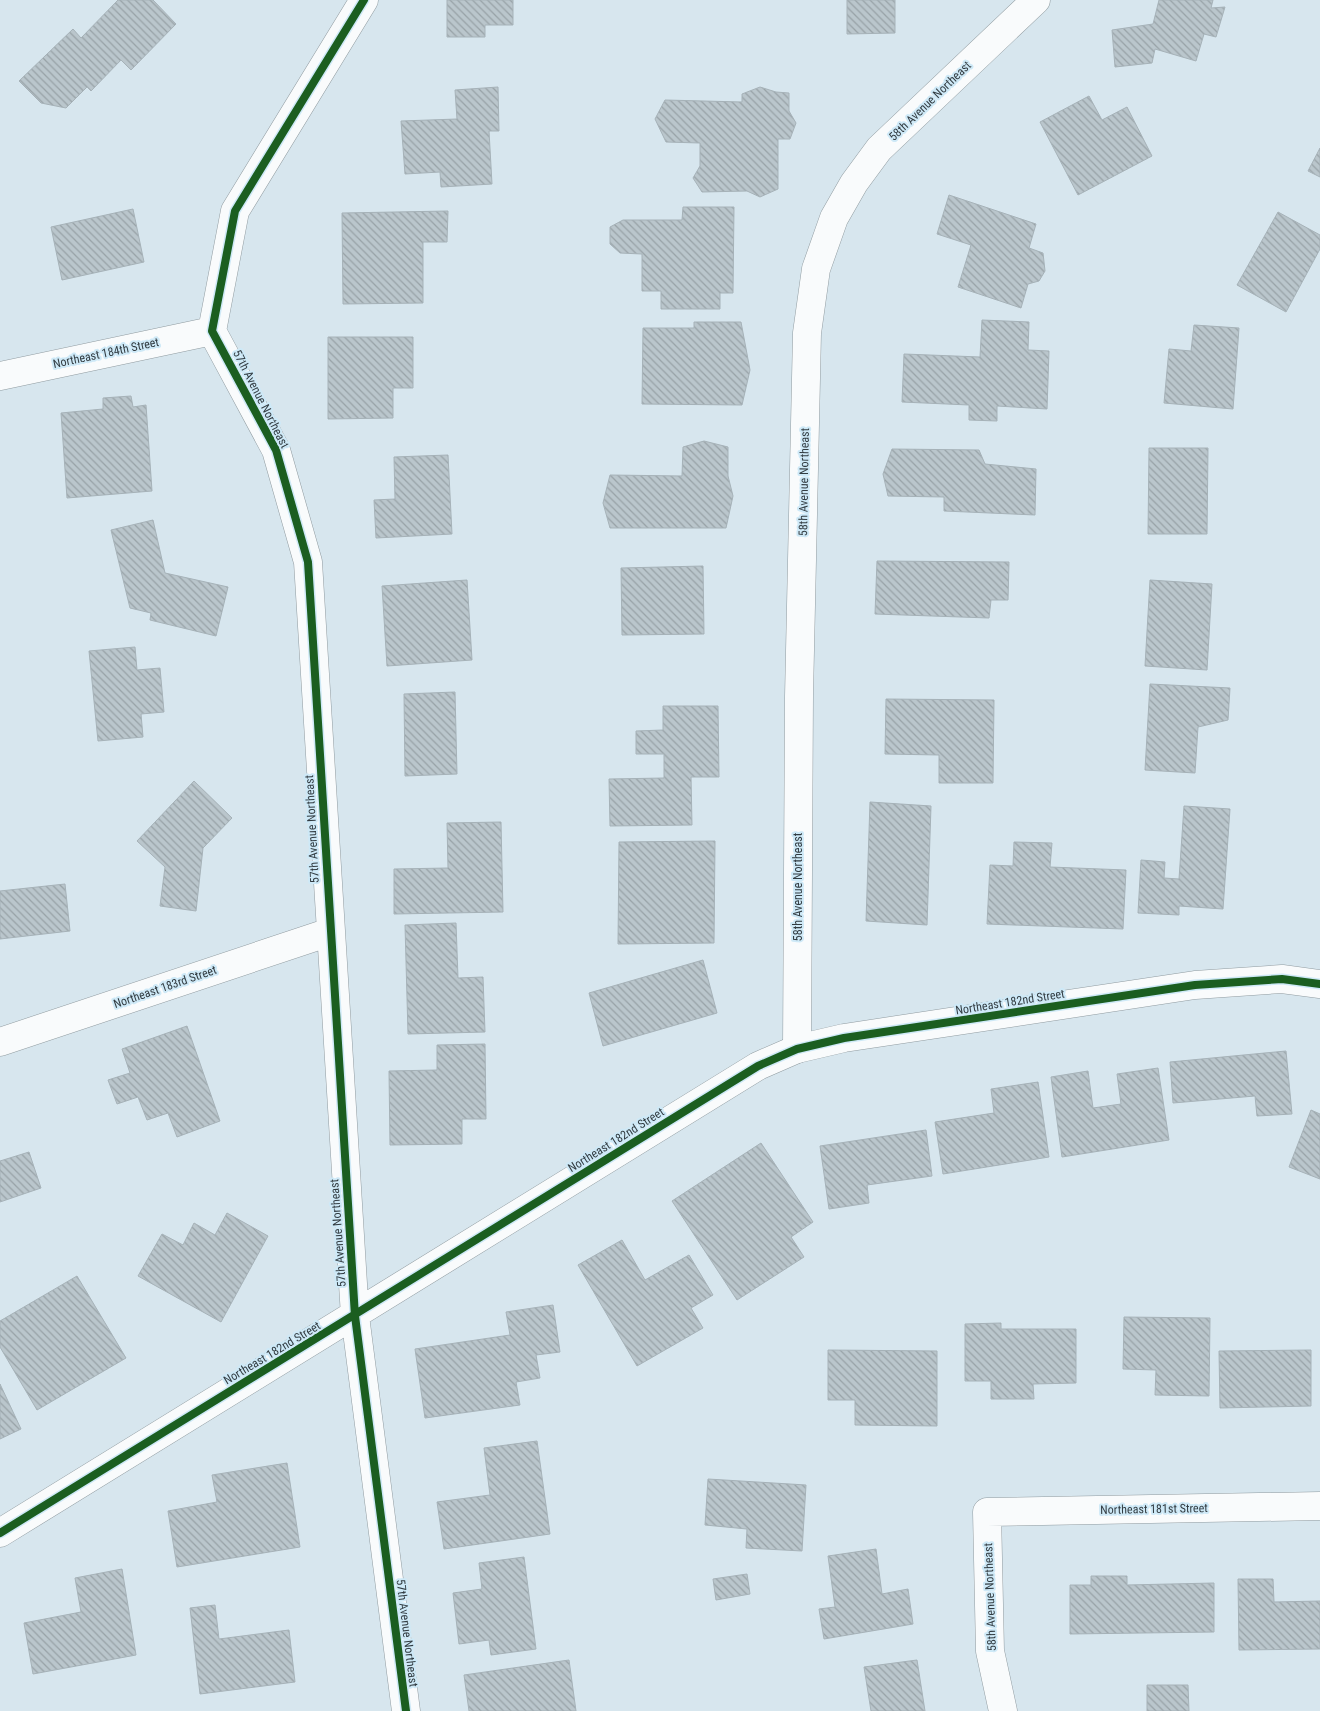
<svg xmlns="http://www.w3.org/2000/svg" width="1320" height="1711" font-family="'Roboto Condensed',sans-serif">
	<style>
		.building { fill: url(#building-back-hatch); stroke: #a6b2b8 }
		.lines { fill: none; stroke-linecap: round; stroke-linejoin: round }
		.street-casing { stroke: #909ba0; stroke-width: 29 }
		.secondary-casing { stroke: #909ba0; stroke-width: 29 }
		.street { stroke: #f9fbfc; stroke-width: 28 }
		.secondary { stroke: #f9fbfc; stroke-width: 28 }
		.cycleway-casing { stroke: #cee9f7; stroke-width: 11 }
		.cycleway { stroke: #1b5e20; stroke-width: 8 }
		.labels { text-anchor: middle; dominant-baseline: central; stroke-width: 4; stroke-linejoin: round; paint-order: stroke }
		.street-label { font-size: 12px; fill: #323c42; stroke: #cee9f7 }
	</style>
	<defs>
		<pattern id="building-back-hatch" width="6" height="6" patternUnits="userSpaceOnUse" patternTransform="scale(1.25)"><rect width="6" height="6" fill="#bac6cc"/><path d="M-1 5l2 2M0 0l6 6M5-1l2 2" fill="none" stroke="#98a2a7"/></pattern>
	</defs>
	<rect width="100%" height="100%" fill="#d7e6ee"/>
	<!-- building -->
	<path class="building" d="M118,0H153L176,24L131,70L121,60L91,91L87,87L66,108L41,103L19,81L73,29L81,38Z
		M447,0H513V25H485V37H447Z
		M847,0H895V33L847,34Z
		M1159,0H1213L1211,8L1225,7L1216,37L1204,34L1196,61L1155,49L1152,63L1115,67L1112,30L1153,24Z
		M498,87L499,131H489L492,184L441,187L440,172L405,174L401,121L457,119L455,90Z
		M760,87L776,92L789,93V111L796,123L790,139H778V189L760,197L747,191L702,192L693,178L700,166V143L666,142L655,119L665,100L742,102V94Z
		M1089,96L1102,120L1127,107L1152,156L1078,195L1040,122Z
		M1320,148V177L1308,171Z
		M949,195L1036,224L1029,248L1043,253L1045,271L1039,281L1028,284L1021,308L958,287L971,245L937,234Z
		M683,207H734L733,293H720V309H661V291H642V254L620,253L610,244V227L623,220H682Z
		M133,209L144,262L62,280L51,227Z
		M448,211L447,242H423V303L343,304L342,213Z
		M1278,212L1320,235V249L1286,312L1237,285Z
		M982,320L1029,322L1028,350L1049,351L1047,409L997,406V421L969,420V405L902,402L904,354L980,357Z
		M694,322H741L750,370L742,405L642,404L643,328H694Z
		M1194,325L1239,328L1233,409L1164,403L1169,349L1191,351Z
		M328,337H413V388H393V418L328,419Z
		M131,396L133,407L146,405L152,491L67,498L61,413L103,409V398Z
		M704,441L728,447V476L733,496L726,528H610L603,503L610,475L682,476L683,447Z
		M1149,448H1208L1207,534H1148Z
		M892,449L979,450L985,464L1036,469L1035,515L944,511V497L888,496L883,474Z
		M448,455L452,534L376,538L374,500L395,499L394,457Z
		M153,520L165,573L228,587L216,636L150,620L151,613L130,608L111,530Z
		M877,561L1009,562L1008,600H991L989,618L875,614Z
		M703,566L704,634L622,635L621,568Z
		M467,580L472,660L387,666L382,586Z
		M1150,580L1212,584L1207,670L1145,666Z
		M135,647L137,670L160,668L164,712L141,714L143,737L98,741L89,651Z
		M1150,684L1230,688L1228,720L1198,727L1195,773L1145,770Z
		M455,692L457,774L405,776L404,694Z
		M886,699L994,700L993,783H939V755L885,754Z
		M663,706H718L719,777H691L692,825L610,826L609,779L664,778V754H636V731L663,730Z
		M194,781L232,818L203,848L196,911L160,906L165,867L137,841Z
		M870,802L931,806L927,925L866,921Z
		M1184,806L1230,809L1223,909L1179,906V915L1138,913L1141,860L1165,862L1164,878L1179,879Z
		M501,822L503,912L394,914V869L448,868L447,823Z
		M715,841L714,943L618,944L619,842Z
		M1014,842L1052,843L1050,867L1126,870L1123,929L987,924L990,865L1013,866Z
		M65,884L70,931L0,939V891Z
		M456,923L458,978L483,977L485,1032L408,1034L405,925Z
		M703,960L717,1013L603,1046L589,993Z
		M187,1026L220,1121L177,1137L168,1113L147,1120L138,1097L117,1104L108,1080L130,1073L122,1049Z
		M485,1044L486,1119H462V1144L390,1145L389,1071L437,1070V1045Z
		M1286,1051L1292,1114L1257,1116L1255,1096L1173,1103L1170,1062Z
		M1158,1068L1169,1140L1062,1157L1051,1077L1088,1071L1093,1108L1121,1104L1117,1074Z
		M1038,1082L1049,1157L943,1174L935,1122L994,1113L991,1089Z
		M1311,1110L1320,1114V1179L1289,1167Z
		M926,1130L932,1176L867,1185L869,1203L829,1209L820,1146Z
		M761,1143L813,1222L791,1237L804,1257L737,1300L672,1201Z
		M29,1152L41,1188L0,1202V1161Z
		M227,1213L268,1236L221,1322L138,1276L162,1234L183,1245L194,1223L215,1235Z
		M622,1240L645,1280L689,1255L713,1295L691,1308L703,1328L637,1366L578,1265Z
		M77,1276L126,1358L37,1410L0,1347V1321Z
		M553,1305L560,1352L536,1355L540,1378L516,1382L520,1405L425,1418L415,1349L510,1335L506,1312Z
		M1124,1317L1210,1318L1209,1396L1155,1395L1156,1370L1123,1369Z
		M1001,1323V1329H1076V1383L1033,1384L1034,1399H991V1381H965V1324Z
		M828,1350L937,1351V1426L855,1425V1400H828Z
		M1311,1350V1406L1220,1408L1219,1351Z
		M0,1384L21,1429L0,1439Z
		M537,1441L550,1534L444,1549L437,1502L490,1495L484,1448Z
		M287,1463L300,1547L177,1567L168,1511L217,1502L212,1475Z
		M708,1479L806,1485L802,1551L746,1548L747,1529L705,1525Z
		M876,1549L882,1594L908,1589L913,1624L824,1639L819,1609L835,1607L828,1556Z
		M524,1557L536,1649L491,1655L489,1640L459,1644L453,1593L482,1589L479,1563Z
		M122,1569L136,1655L33,1674L24,1623L81,1612L75,1578Z
		M747,1574L750,1594L716,1600L713,1579Z
		M1091,1576H1127V1585L1214,1583V1632L1070,1634V1585H1091Z
		M1238,1579H1273L1274,1602L1320,1601V1649L1239,1650Z
		M215,1605L219,1639L289,1630L295,1682L200,1694L190,1608Z
		M569,1660L576,1711H469L464,1675Z
		M917,1660L925,1711H871L864,1667Z
		M1147,1685H1188L1189,1711H1147Z"/>
	<g class="lines">
		<!-- street casing -->
		<g class="street-casing">
			<path id="street" d="M364,0L235,211L212,331L276,450L308,562L355,1316L406,1711
				M0,376L212,331
				M0,1042L330,932
				M0,1533L758,1066L797,1049L844,1038L1195,985L1282,979L1320,984
				M1003,1711L990,1651L987,1512L1320,1506"/>
		</g>
		<!-- secondary casing -->
		<g class="secondary-casing">
			<path id="secondary" d="M797,1049L799,696L807,333L816,269L834,218L854,183L879,149L1036,0"/>
		</g>
		<!-- street -->
		<use href="#street" class="street"/>
		<!-- secondary -->
		<use href="#secondary" class="secondary"/>
		<!-- cycleway casing -->
		<g class="cycleway-casing">
			<path id="cycleway" d="M364,0L235,211L212,331L276,450L308,562L355,1316L406,1711
				M0,1533L758,1066L797,1049L844,1038L1195,985L1282,979L1320,984"/>
		</g>
		<!-- cycleway -->
		<use href="#cycleway" class="cycleway"/>
	</g>
	<g class="labels">
		<!-- street labels -->
		<g class="street-label">
			<text transform="translate(930 101) rotate(-44)">58th Avenue Northeast</text>
			<text transform="translate(106 353) rotate(-12)">Northeast 184th Street</text>
			<text transform="translate(261 399) rotate(63)">57th Avenue Northeast</text>
			<text transform="translate(804 482) rotate(-89)">58th Avenue Northeast</text>
			<text transform="translate(312 829) rotate(-93)">57th Avenue Northeast</text>
			<text transform="translate(798 887) rotate(-90)">58th Avenue Northeast</text>
			<text transform="translate(165 987) rotate(-19)">Northeast 183rd Street</text>
			<text transform="translate(1010 1002) rotate(-9)">Northeast 182nd Street</text>
			<text transform="translate(616 1140) rotate(-32)">Northeast 182nd Street</text>
			<text transform="translate(338 1233) rotate(-94)">57th Avenue Northeast</text>
			<text transform="translate(272 1353) rotate(-31)">Northeast 182nd Street</text>
			<text transform="translate(1154 1509) rotate(-1)">Northeast 181st Street</text>
			<text transform="translate(990 1597) rotate(-92)">58th Avenue Northeast</text>
			<text transform="translate(407 1633) rotate(83)">57th Avenue Northeast</text>
		</g>
	</g>
</svg>
